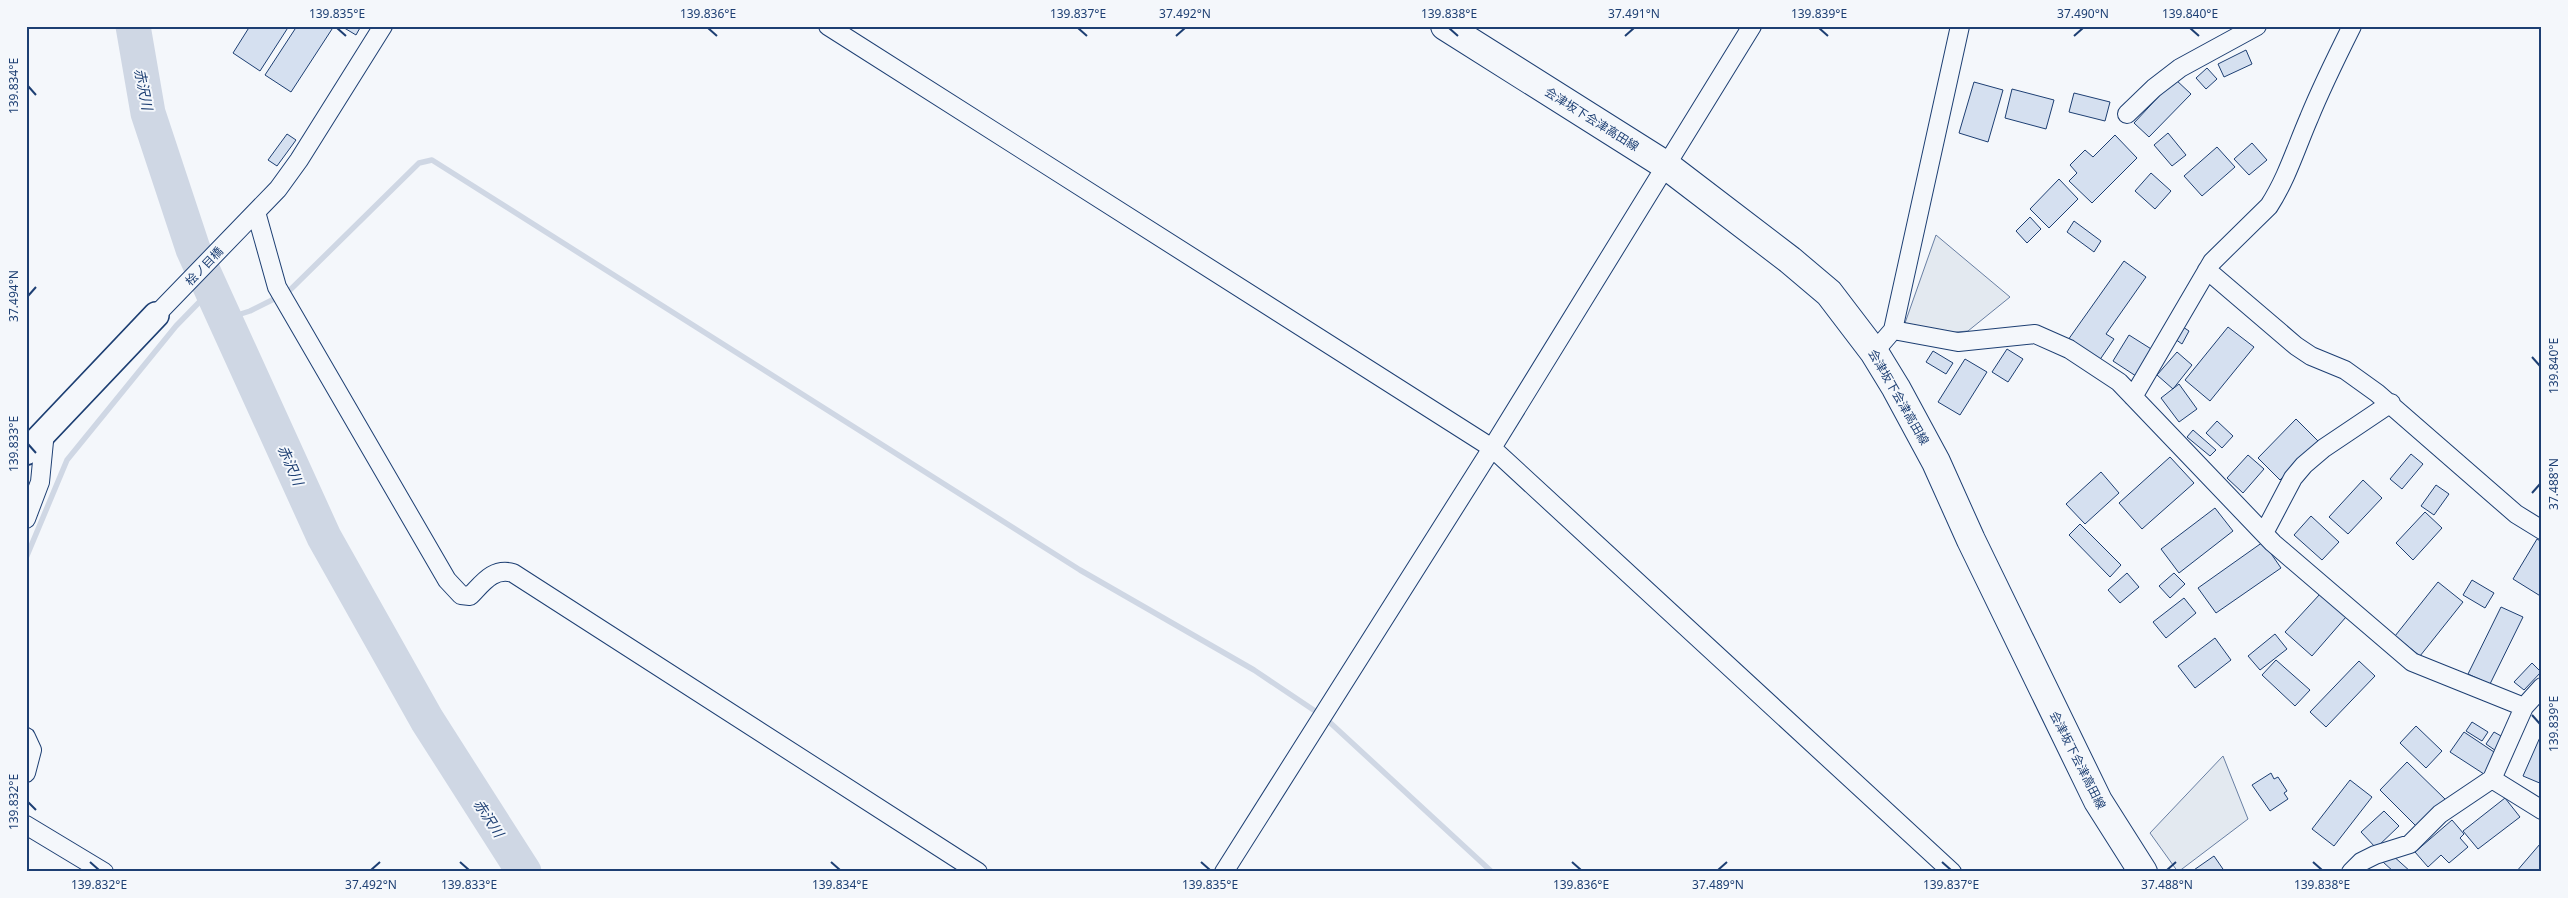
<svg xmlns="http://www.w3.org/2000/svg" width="2568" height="898" font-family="'Noto Sans','Noto Sans JP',sans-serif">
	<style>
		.green { fill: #e3e9f0; stroke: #687fa3 }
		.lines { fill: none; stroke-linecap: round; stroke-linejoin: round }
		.stream { stroke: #cfd7e4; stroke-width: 5.5 }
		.river { stroke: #cfd7e4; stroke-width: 35 }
		.building { fill: #d5e0f0; stroke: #1d3f73 }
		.street-casing { stroke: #1d3f73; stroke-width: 20 }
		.secondary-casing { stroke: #1d3f73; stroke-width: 28 }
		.primary-casing { stroke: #1d3f73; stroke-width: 30 }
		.street { stroke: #f4f7fb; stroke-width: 18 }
		.secondary { stroke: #f4f7fb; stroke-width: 25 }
		.primary { stroke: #f4f7fb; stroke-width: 28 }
		.ticks { fill: none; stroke: #1d3f73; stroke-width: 2 }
		.labels { text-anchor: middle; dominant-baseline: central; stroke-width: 4; stroke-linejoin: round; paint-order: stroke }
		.street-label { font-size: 12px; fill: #1d3f73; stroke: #f4f7fb }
		.water-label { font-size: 14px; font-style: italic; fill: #1d3f73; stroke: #f4f7fb }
		.neatline { fill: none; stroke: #1d3f73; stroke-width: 2 }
		.ticks-label { font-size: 12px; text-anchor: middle; fill: #1d3f73 }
	</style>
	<rect width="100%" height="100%" fill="#f4f7fb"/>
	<!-- green -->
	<path class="green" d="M1936,235L2010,297L1968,331L1945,333L1905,323Z
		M2223,756L2248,819L2178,872L2150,833Z"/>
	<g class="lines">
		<!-- stream -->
		<path class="stream" d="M225,319L250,311L288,292L419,163L432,160L1080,570L1254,670L1324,717L1492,872
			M26,558L67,460L176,326L211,290"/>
		<!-- river -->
		<path class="river" d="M133,26L148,113L193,249L324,537L427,720L524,872"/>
	</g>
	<!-- building -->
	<path class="building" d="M250,26H289L260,71L233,53Z
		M297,26H334L291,92L265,75Z
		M341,26H361L356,35Z
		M2246,50L2252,64L2224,77L2218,64Z
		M2207,68L2217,79L2206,89L2196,78Z
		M2175,79L2191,94L2149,137L2134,123Z
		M1974,82L2003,90L1988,142L1959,133Z
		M2012,89L2054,100L2046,129L2005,118Z
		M2074,93L2110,102L2105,121L2069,112Z
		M2168,133L2186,155L2172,166L2154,145Z
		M287,134L296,140L277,166L268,160Z
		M2115,135L2137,158L2092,203L2069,181L2077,173L2070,165L2085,150L2093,157Z
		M2252,143L2267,160L2249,175L2234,159Z
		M2217,147L2235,167L2202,196L2184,176Z
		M2151,173L2171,191L2155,209L2135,191Z
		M2059,179L2078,199L2049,228L2030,209Z
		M2030,217L2041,229L2027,243L2016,231Z
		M2074,221L2101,241L2094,252L2067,232Z
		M2124,261L2146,277L2106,334L2114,339L2099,361L2068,340Z
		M2183,327L2189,331L2182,344L2175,339Z
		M2228,327L2254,347L2210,401L2185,380Z
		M2129,335L2156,352L2139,378L2113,361Z
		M2007,349L2023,359L2008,382L1992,372Z
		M1933,351L1953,363L1946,374L1926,362Z
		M2177,352L2192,365L2173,389L2157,375Z
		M1965,359L1987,372L1960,415L1938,402Z
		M2179,384L2197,409L2179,422L2161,398Z
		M2296,419L2318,441L2280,480L2258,458Z
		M2217,421L2233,436L2222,448L2206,433Z
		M2193,430L2216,450L2210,456L2187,437Z
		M2411,454L2423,464L2402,489L2390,479Z
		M2248,455L2264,469L2243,493L2227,478Z
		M2170,457L2194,483L2142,529L2119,503Z
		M2101,472L2119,493L2085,524L2066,504Z
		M2363,480L2382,498L2348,534L2329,517Z
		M2436,485L2449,494L2434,515L2421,506Z
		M2215,508L2233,531L2179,573L2161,549Z
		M2425,512L2442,528L2413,560L2396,543Z
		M2311,516L2339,542L2322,560L2294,535Z
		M2080,524L2121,565L2110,577L2069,535Z
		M2537,539L2542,542V597L2513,579Z
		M2263,542L2281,568L2216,613L2198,588Z
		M2127,573L2139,587L2120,603L2108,590Z
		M2174,573L2185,584L2170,598L2159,586Z
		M2472,580L2494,593L2485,608L2463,595Z
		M2438,582L2463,602L2420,656L2395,636Z
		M2320,594L2346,617L2312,656L2285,632Z
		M2184,598L2196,613L2166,638L2153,622Z
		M2501,607L2523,617L2490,684L2468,674Z
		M2275,634L2287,649L2260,670L2248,656Z
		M2215,638L2231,660L2195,688L2178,666Z
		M2276,660L2310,690L2295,706L2262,675Z
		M2359,661L2375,676L2326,727L2310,712Z
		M2532,663L2541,672L2524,690L2514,682Z
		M2472,722L2488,732L2482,741L2466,731Z
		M2416,726L2442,751L2426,768L2400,743Z
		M2464,732L2500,756L2487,776L2450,752Z
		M2494,732L2508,740L2499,753L2486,744Z
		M2541,735H2542V784L2523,776Z
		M2407,762L2446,800L2418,828L2380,790Z
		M2271,773L2274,779L2278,777L2287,791L2284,793L2288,799L2270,811L2252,785Z
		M2350,780L2372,797L2334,846L2312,829Z
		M2505,798L2520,817L2478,849L2463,831Z
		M2384,811L2399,826L2376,848L2361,832Z
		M2452,820L2464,834L2460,838L2468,847L2449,863L2441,855L2428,867L2415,852Z
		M2540,844L2542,846V872H2516Z
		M2391,854L2411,872H2394L2383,862Z
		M2214,856L2225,872H2191Z"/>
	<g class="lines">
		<!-- street casing -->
		<g class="street-casing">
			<path id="street" d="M828,26L1492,448L1952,872
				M2127,114L2154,88L2180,68L2257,26
				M256,212L277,287L447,580L461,595L470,596C482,584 493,567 513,573L978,872
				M2207,270L2296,346L2311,356L2345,370L2377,393L2516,514L2542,530
				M156,315L278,189L299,160L383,26
				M1893,330L1958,342L2035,334L2069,349L2119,382L2273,543L2412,662L2524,707
				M1874,352L1893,330L1960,26
				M2133,397L2212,262L2269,206C2287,178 2296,148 2309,118C2322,86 2337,56 2352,26
				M26,519L40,482L45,431
				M2264,533L2293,478L2304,465L2324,448L2391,403
				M26,737L32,750L26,773
				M2492,779L2542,810
				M26,825L104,872
				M1224,872L1492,448L1752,26
				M2351,872L2361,862L2375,855L2410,844L2440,814L2492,779L2524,707L2542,687"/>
		</g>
		<!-- secondary casing -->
		<g class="secondary-casing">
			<path id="secondary" d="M26,452L156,315"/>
		</g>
		<!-- primary casing -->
		<g class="primary-casing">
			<path id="primary" d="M1445,26L1667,166L1790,260L1829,293L1874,352L1896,388L1936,462L1971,540L2098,801L2143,872"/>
		</g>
		<!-- street -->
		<use href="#street" class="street"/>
		<!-- secondary -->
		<use href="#secondary" class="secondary"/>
		<!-- primary -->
		<use href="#primary" class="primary"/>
	</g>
	<!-- ticks -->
	<path class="ticks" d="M337,28L346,36M708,28L717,36M1078,28L1087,36M1449,28L1458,36M1819,28L1828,36M2190,28L2199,36M1176,36L1185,28M1625,36L1634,28M2074,36L2083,28M28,86L36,95M28,296L36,287M2532,357L2540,366M28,444L36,453M2532,493L2540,484M2532,715L2540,724M28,802L36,810M90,862L99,870M460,862L469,870M831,862L840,870M1201,862L1210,870M1572,862L1581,870M1942,862L1951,870M2313,862L2322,870M371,870L380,862M1718,870L1727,862M2167,870L2176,862"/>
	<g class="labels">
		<!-- street labels -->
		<g class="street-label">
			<text transform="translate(1592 119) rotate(32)">会津坂下会津高田線</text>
			<text transform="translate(204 266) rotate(-46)">桧ノ目橋</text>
			<text transform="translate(1899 397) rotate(60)">会津坂下会津高田線</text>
			<text transform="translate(2078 760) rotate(63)">会津坂下会津高田線</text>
		</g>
		<!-- water labels -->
		<g class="water-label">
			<text transform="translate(144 89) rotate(79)">赤沢川</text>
			<text transform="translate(291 465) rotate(66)">赤沢川</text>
			<text transform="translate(489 818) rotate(57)">赤沢川</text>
		</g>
	</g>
	<!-- border -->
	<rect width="2568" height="898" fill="none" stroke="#f4f7fb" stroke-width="55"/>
	<rect x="28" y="28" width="2512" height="842" class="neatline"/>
	<g class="ticks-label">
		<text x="337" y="18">139.835°E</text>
		<text x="708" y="18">139.836°E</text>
		<text x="1078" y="18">139.837°E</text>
		<text x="1185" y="18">37.492°N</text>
		<text x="1449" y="18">139.838°E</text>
		<text x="1634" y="18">37.491°N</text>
		<text x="1819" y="18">139.839°E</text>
		<text x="2083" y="18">37.490°N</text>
		<text x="2190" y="18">139.840°E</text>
		<text transform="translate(14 86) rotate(-90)" y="4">139.834°E</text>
		<text transform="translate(14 296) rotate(-90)" y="4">37.494°N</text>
		<text transform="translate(2554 366) rotate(-90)" y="4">139.840°E</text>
		<text transform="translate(14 444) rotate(-90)" y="4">139.833°E</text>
		<text transform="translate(2554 484) rotate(-90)" y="4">37.488°N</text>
		<text transform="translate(2554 724) rotate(-90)" y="4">139.839°E</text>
		<text transform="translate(14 802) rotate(-90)" y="4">139.832°E</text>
		<text x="99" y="889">139.832°E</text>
		<text x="371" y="889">37.492°N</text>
		<text x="469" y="889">139.833°E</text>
		<text x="840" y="889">139.834°E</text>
		<text x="1210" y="889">139.835°E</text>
		<text x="1581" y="889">139.836°E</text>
		<text x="1718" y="889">37.489°N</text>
		<text x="1951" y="889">139.837°E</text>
		<text x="2167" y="889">37.488°N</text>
		<text x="2322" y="889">139.838°E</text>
	</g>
</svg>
